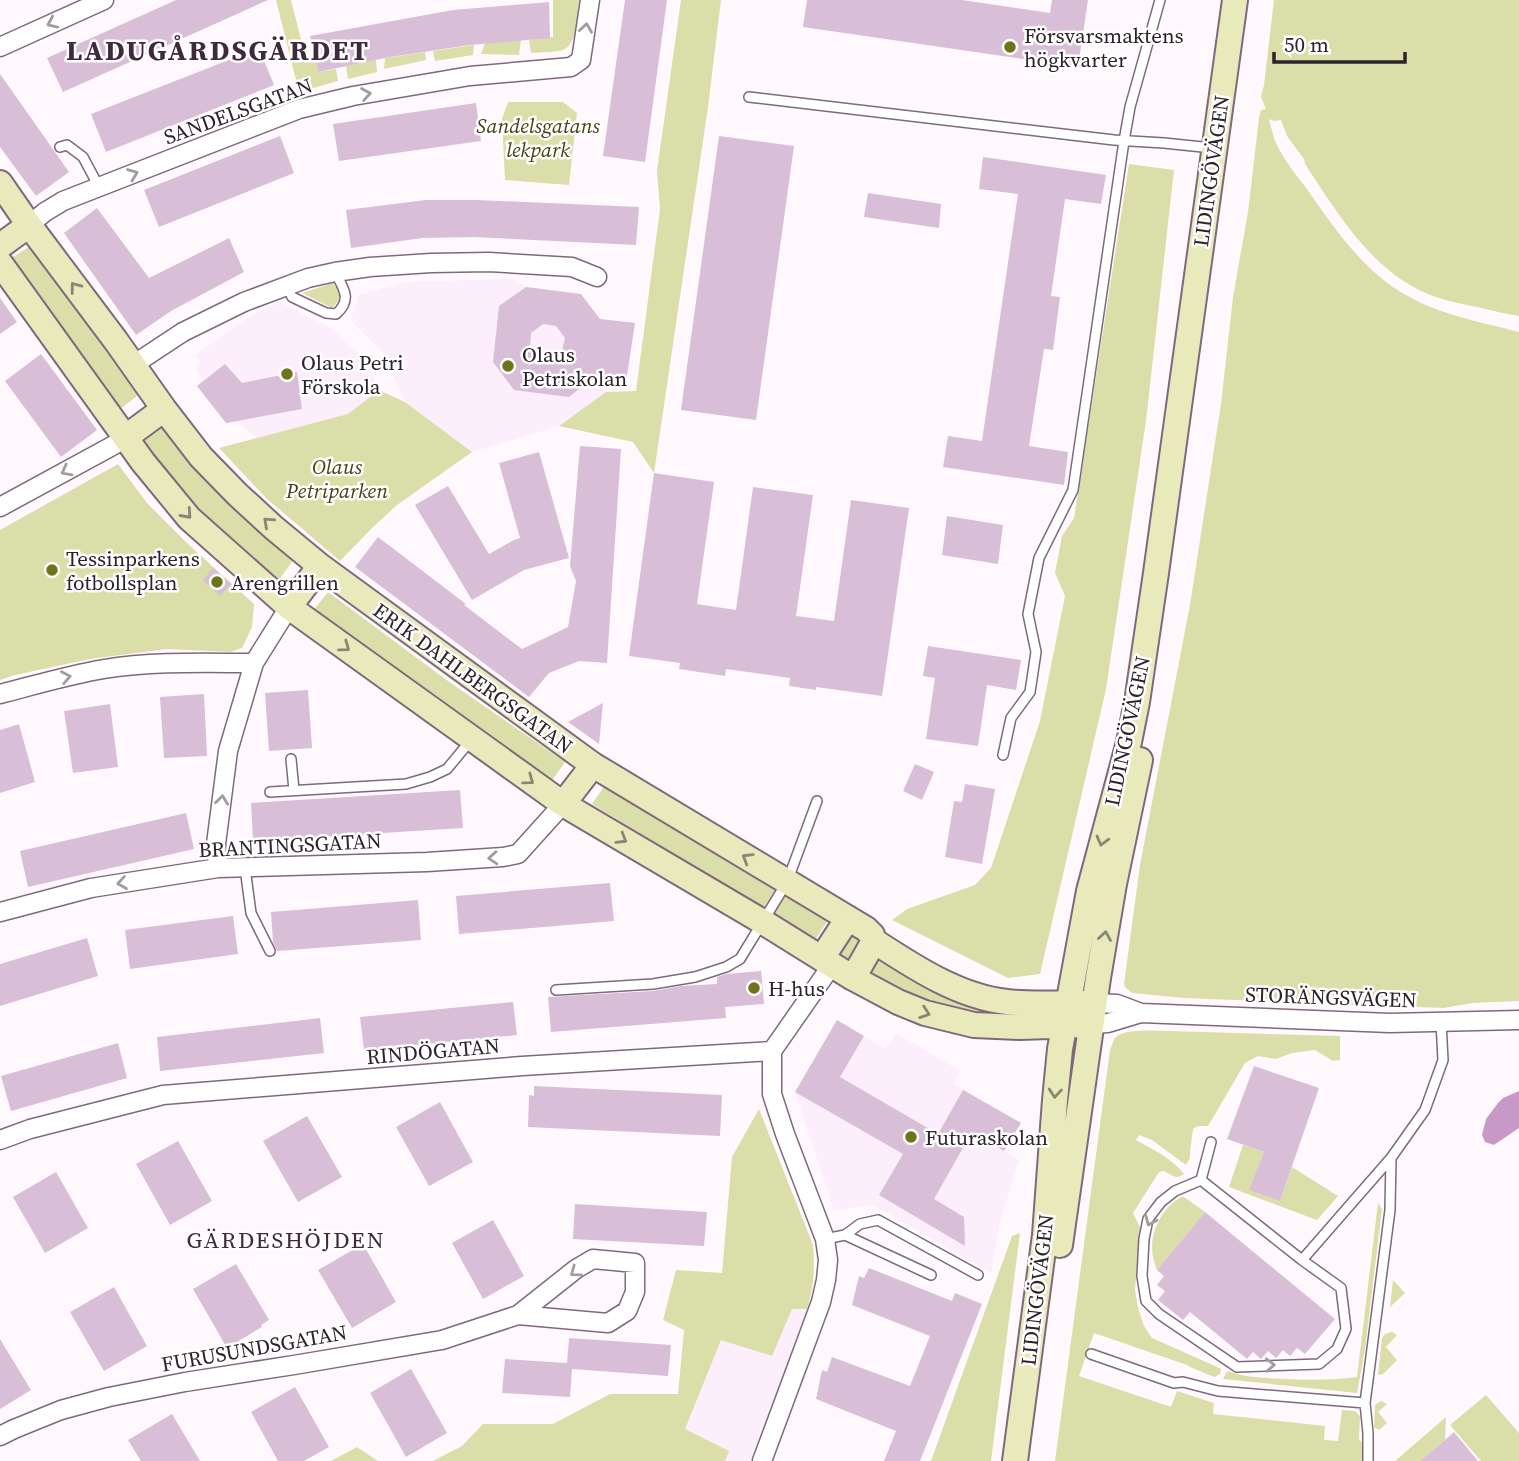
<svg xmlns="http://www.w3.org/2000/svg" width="1519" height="1461" font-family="'Source Serif 4',serif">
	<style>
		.built { fill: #fceefb }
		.green { fill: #dadea8 }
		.water { fill: #c899c7 }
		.building { fill: #d8bed7; fill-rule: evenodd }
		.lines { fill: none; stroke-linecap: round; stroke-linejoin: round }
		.lane-casing { stroke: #7f687e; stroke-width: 12 }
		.street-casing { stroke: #7f687e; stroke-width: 21 }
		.secondary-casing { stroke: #7f687e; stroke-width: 28 }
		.lane { stroke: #fff; stroke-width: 9 }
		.street { stroke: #fff; stroke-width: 18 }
		.secondary { stroke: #e9eabc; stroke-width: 24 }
		.oneway { stroke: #a09ca0 }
		.oneway2 { stroke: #8a8674 }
		.poi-dot { fill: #70731a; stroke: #fff; stroke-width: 2.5 }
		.labels { text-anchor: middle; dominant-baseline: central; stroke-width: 5; stroke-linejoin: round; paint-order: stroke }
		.poi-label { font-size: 21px; fill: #2c222b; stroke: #fff; text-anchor: start }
		.street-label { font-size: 21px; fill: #2c222b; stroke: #fff }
		.park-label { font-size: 21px; font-style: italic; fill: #424414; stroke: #fff }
		.neighbourhood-label { font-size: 23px; letter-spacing: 2px; fill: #3e293d; stroke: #fff }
		.district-label { font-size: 28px; font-weight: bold; letter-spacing: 2px; fill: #3e293d; stroke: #fff }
	</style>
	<rect width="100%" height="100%" fill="#fff9fe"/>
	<!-- built -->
	<path class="built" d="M514,279L526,287L600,319L635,323L626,382L612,380L606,392L559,426L472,452L405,402L382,351L351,321L358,295L406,282Z
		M280,302L331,328L368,362L379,390L348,414L257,438L237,421L226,423L197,386L204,380L195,368L201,363L195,355L248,317Z
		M837,1020L885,1049L896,1033L960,1071L954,1084L1021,1123L1005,1151L1019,1160L1000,1222L991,1273L873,1205L834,1210L795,1092Z
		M792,1308L807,1309L750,1461H725L728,1451L685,1429L721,1339Z"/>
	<!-- green -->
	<path class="green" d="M276,0H291L303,47L307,46L308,53L304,55L306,61L315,59L318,72L336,69L338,81L299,92Z
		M553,0H579C578,12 577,43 565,49C556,53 541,52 531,53L529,40L553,37Z
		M681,0H721L708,107L654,473L633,442L559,426L606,392L636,391L660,209L657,171Z
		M1274,0H1519V316C1507,314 1494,311 1482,308C1458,303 1432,299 1410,285C1364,258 1334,208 1305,164L1304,159L1287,136L1281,120L1274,121L1269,119C1271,127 1273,137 1277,145C1285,161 1296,175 1307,189C1334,228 1364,272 1406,295C1440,315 1481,322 1519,332V1001L1472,1003L1444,1008L1183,998L1132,993L1125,987L1124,984L1140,865L1190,605L1221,404L1233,297L1248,212L1259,118L1261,110L1266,109L1261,97L1264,85Z
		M521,40L519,55L481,54L485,43Z
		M474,45L473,55L435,61L433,51Z
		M425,52L426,60L384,69L385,58Z
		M376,60L377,72L348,79L346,66Z
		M508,102H563L577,113L569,185L505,180L502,119Z
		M1129,164L1174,170L1146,421L1106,689L1040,974L1008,978L892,920L907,909L975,885L991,868L1040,721L1065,596L1055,573L1062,536L1074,518Z
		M32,245L141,393L119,410L10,259Z
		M333,283L341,294L340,299L332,308L302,293Z
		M379,390L405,402L472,452L397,505L372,528L340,561L266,498L219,448L348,414Z
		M159,426L165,428L213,488L294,559L279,580L194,506L143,442L145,434Z
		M118,464L147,503L187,543L254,604L252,627L242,648L230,652L167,649L90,659L15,675L0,680V530Z
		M328,592L448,681L565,762L551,782L312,612Z
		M605,785L828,920L815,940L592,804Z
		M852,934L856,935L862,942L851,959C845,959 842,957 840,951L845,938Z
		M881,950L1031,1017C1013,1016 993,1018 975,1015C936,1009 902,991 868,971Z
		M1169,1031L1340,1036V1060L1333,1061L1315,1050L1292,1053L1276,1059L1258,1056L1245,1063L1208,1126H1198L1193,1129L1190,1152V1158L1186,1165L1152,1140L1139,1135L1136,1140C1152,1149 1173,1159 1184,1174C1177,1180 1171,1175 1164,1171L1159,1172L1133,1213L1140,1227L1135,1290L1138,1308L1144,1326L1152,1338L1215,1366L1221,1369L1220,1374L1214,1377L1190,1367L1187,1365L1094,1333L1079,1376L1171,1407L1177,1391L1214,1403L1213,1414L1325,1426L1324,1440L1338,1441L1342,1410L1355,1411L1360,1416L1359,1439L1363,1444V1461H1055L1110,1050C1111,1047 1114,1040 1115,1038C1124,1028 1156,1031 1169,1031Z
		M759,1109L813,1245C815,1268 814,1287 807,1309H792L772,1356L721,1340L685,1429L729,1451L725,1461H433L462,1446L483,1424H553L610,1394H678L684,1330L663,1320L676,1270L722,1273L732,1157Z
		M1243,1145L1264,1152L1250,1190L1280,1201L1292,1167L1338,1196L1317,1220L1229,1187Z
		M1181,1197H1184L1205,1212L1157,1270C1145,1244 1156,1212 1181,1197Z
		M1378,1203L1382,1209L1365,1349L1357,1393L1223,1379L1226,1373L1228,1371C1240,1376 1254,1377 1267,1378C1297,1380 1327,1381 1357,1377Z
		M1020,1233L991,1461H931L1012,1236Z
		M1393,1280L1405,1293L1390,1307Z
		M1392,1332L1397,1335L1386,1347L1397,1360L1383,1374L1378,1375L1382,1338L1385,1334Z
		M1486,1395L1519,1433V1461H1481L1450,1425Z
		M1381,1401L1387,1404L1378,1412L1387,1423L1379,1430L1374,1427L1375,1405Z
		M1446,1417L1445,1440L1420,1461H1395Z
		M357,1447L378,1461H331Z"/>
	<!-- water -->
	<path class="water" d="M1519,1091V1128L1494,1145L1485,1142L1482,1135L1486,1119L1498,1103L1503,1098Z"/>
	<!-- building -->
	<path class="building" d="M176,0H268L63,92L47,58Z
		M625,0H667L645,162L603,156Z
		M807,0H962L1050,13L1052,0H1088L1078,67L803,27Z
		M549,2L550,38L470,45L390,57L318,72L310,36L453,10Z
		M259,48L274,85L106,152L91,114Z
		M0,74L69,172L36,196L0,147Z
		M476,103L481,141L339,161L333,124Z
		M280,136L294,173L159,227L144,190Z
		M719,136L794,146L756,420L681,410Z
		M983,157L1106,175L1101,204L1065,199L1051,296L1060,297L1053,350L1044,349L1029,446L1068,452L1064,485L943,467L948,436L982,441L1018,194L979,189Z
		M868,193L941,204L939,228L864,217Z
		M426,200H476L639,207L636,245L474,237L422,238L351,248L346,210Z
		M97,208L149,278L229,238L244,272L171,311L136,335L64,233Z
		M526,287L581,294L600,319L635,323L626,382L594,377L569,397L514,390L493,362L499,306ZM543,324L556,326L565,338L562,351L554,358H538L530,349L531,333Z
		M0,298L17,322L0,334Z
		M41,354L97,430L61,457L5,381Z
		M225,364L242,383L297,372L302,409L226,423L197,386Z
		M580,446L621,449L607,663L579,661L549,673L529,697L355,567L378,537L466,604L464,605L522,649L568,627L576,581L570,566Z
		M539,452L569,558L524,570L472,600L415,505L448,486L489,554L514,540L520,538L499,463Z
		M654,473L714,482L697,604L736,610L753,487L813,495L796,616L834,621L851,500L909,508L882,696L816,687V690L789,686L790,678L726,669L725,676L679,669L680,663L629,656Z
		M947,516L1003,525L998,564L942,555Z
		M213,568L231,584L220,596L203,580Z
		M928,646L1021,660L1016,690L987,685L978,746L926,739L935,678L923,676Z
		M308,690L312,748L269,751L265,693Z
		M204,694L207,756L164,758L160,697Z
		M603,703L599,744L568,722Z
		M110,704L118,767L73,773L64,711Z
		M19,724L35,782L0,793V730Z
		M915,764L934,772L922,800L903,791Z
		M965,784L995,789L982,864L945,857L954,801L962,802Z
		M460,790L463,828L253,841L251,803Z
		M186,813L194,849L28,887L20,851Z
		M610,883L614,921L459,934L456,896Z
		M418,900L421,940L277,951L273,942L271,912Z
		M233,916L238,954L130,969L125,930Z
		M87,938L98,976L0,1006V964Z
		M761,971L764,1004L725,1007L726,1018L551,1032L548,997L653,991L681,986L717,984V977L727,974Z
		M513,1002L517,1035L364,1050L360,1017Z
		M320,1018L324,1053L160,1071L157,1037Z
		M837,1020L864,1036L840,1077L938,1134L963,1090L1021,1123L1004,1151L972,1132L934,1199L964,1217L965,1246L879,1195L903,1154L795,1092Z
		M118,1043L127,1078L11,1111L1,1076Z
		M1254,1066L1319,1088L1280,1201L1249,1190L1264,1152L1227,1139Z
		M534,1086L722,1095L720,1136L528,1127L529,1095L534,1096Z
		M440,1102L473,1162L429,1186L396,1127Z
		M307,1116L342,1177L298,1202L263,1141Z
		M178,1141L212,1201L170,1225L136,1164Z
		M56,1172L88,1228L45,1253L13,1197Z
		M575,1204L707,1212L704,1246L573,1239Z
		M1205,1212L1335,1319L1305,1354L1297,1348L1290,1356L1283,1350L1276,1358L1268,1351L1261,1359L1253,1352L1247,1359L1190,1312L1183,1320L1158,1300L1165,1291L1157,1285L1164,1276L1157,1270Z
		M493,1220L524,1276L483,1299L452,1243Z
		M363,1244L396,1302L352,1328L318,1270Z
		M236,1264L269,1320L261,1325L262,1327L227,1348L193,1289Z
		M869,1268L952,1301L955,1293L982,1304L920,1461H884L896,1431L816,1399L822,1370L827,1372L832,1357L910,1386L930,1336L852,1305L859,1276L864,1278Z
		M114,1287L147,1346L104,1371L70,1312Z
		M569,1338L671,1345L668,1376L572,1369L570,1397L502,1393L505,1359L567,1363Z
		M0,1339L31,1390L0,1409Z
		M411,1369L447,1433L406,1457L370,1393Z
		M295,1387L329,1447L304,1461H278L251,1412Z
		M172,1414L200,1461H141L128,1440Z
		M1454,1432L1478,1461H1420L1445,1440Z"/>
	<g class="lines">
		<!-- lane casing -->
		<g class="lane-casing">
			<path id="lane" d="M749,97L1114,140L1164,143L1212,148
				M60,147L67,145L83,157L99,187
				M287,286L292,297L326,313L336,314C353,299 343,288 335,272
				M1003,755L1011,718L1030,692L1036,652L1028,614L1039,558L1073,490L1124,141L1130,107L1160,0
				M291,759L294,790
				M270,792L406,784L430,777L447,769L471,740
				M245,868L251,913L270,951
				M556,990L653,984L695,977L726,967L740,959L787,882L817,801
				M1201,1180L1175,1191L1161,1202L1148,1219L1144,1239L1142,1276L1146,1301L1159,1314L1237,1367L1319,1364L1337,1349L1346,1329L1341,1288L1302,1260L1201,1180L1211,1142
				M845,1235L860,1224L878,1220L978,1275
				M825,1239L845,1235L931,1275
				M1302,1260L1391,1158L1425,1110L1443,1060L1441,1022
				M1091,1354L1174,1383L1183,1382L1218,1391L1365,1403
				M1368,1461V1433L1365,1403L1390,1210L1391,1158"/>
		</g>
		<!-- street casing -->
		<g class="street-casing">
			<path id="street" d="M0,47L104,0
				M29,225L45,212L63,201L299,109L353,96L470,76L571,67L581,60L590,0
				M133,365L183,332L244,302L308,278L335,272L370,267L431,263L489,262L572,267L597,277
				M0,507L114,445L126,437
				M0,694C35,685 69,675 104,669C154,661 205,663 254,663
				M218,868L216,844L228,751L254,663L289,607
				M0,912L91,888L218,868L427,862L503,857L518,854L563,804
				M1094,1003L1117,1004L1141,1013
				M1092,1024L1108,1023L1141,1013L1390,1023L1519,1020
				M0,1140L30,1129L163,1095L522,1066L772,1051L832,965
				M0,1436L14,1429L61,1410L109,1397L185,1382L294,1365L442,1340L518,1315L576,1269L593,1259L635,1263V1292L627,1311L608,1323L518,1315
				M762,1461L821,1302L826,1280L828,1260L825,1239L785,1134L772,1094V1051"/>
		</g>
		<!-- secondary casing -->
		<g class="secondary-casing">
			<path id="secondary" d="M0,183L29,225L116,341L164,409L201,457L237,494L274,528L320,566L593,765L866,929L872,935L874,941C914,967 959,997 1007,1002C1031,1005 1058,1003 1083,1003
				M0,246L29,225
				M0,263L143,462L189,518L289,607L563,804L763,922L853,978L898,1002L925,1013L974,1025L1020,1027L1080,1025
				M126,437L164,409
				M289,607L320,566
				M563,804L593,765
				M822,958L848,918
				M853,978L874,941
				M1060,1245L1098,978L1114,884L1140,760
				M1015,1461L1045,1235L1055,1100L1060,1049L1089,891L1129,742L1137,702L1156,573L1235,0"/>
		</g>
		<!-- lane -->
		<use href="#lane" class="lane"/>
		<!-- street -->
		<use href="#street" class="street"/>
		<!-- secondary -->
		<use href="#secondary" class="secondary"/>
	</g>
	<!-- one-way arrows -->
	<defs><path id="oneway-chevron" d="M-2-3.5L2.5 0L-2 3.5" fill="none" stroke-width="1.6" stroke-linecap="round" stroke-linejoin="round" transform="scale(1.75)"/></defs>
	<g class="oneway">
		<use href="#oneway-chevron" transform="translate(52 23) rotate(156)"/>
		<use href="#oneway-chevron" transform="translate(586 28) rotate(-82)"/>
		<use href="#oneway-chevron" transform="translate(366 94) rotate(-10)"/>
		<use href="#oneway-chevron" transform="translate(133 174) rotate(-21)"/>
		<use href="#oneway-chevron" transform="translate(66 471) rotate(152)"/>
		<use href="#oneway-chevron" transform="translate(66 677) rotate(-11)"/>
		<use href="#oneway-chevron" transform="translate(222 800) rotate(-83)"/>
		<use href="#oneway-chevron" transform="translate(493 858) rotate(176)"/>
		<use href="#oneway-chevron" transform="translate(122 883) rotate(171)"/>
		<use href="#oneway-chevron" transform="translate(1150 1221) rotate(113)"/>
		<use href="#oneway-chevron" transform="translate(575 1272) rotate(144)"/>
		<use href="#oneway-chevron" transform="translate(1270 1365) rotate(-2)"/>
	</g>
	<g class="oneway2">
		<use href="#oneway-chevron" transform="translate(75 287) rotate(-127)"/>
		<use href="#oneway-chevron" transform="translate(187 514) rotate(48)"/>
		<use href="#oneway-chevron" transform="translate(268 522) rotate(-138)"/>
		<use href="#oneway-chevron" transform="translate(345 647) rotate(36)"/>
		<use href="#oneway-chevron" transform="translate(529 780) rotate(36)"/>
		<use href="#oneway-chevron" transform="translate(622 839) rotate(31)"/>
		<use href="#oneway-chevron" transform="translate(1102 841) rotate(105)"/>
		<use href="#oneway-chevron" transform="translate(747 858) rotate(-149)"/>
		<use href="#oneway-chevron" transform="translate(1105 936) rotate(-81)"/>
		<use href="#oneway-chevron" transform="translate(925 1013) rotate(19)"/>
		<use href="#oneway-chevron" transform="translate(1055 1093) rotate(95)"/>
	</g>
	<!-- markers -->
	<g class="poi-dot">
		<circle cx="1010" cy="47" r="7"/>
		<circle cx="508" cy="366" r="7"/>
		<circle cx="287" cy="374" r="7"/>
		<circle cx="52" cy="570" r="7"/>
		<circle cx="217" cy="582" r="7"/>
		<circle cx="754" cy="988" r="7"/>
		<circle cx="911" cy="1137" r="7"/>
	</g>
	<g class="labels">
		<!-- poi labels -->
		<g class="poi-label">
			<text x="1024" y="35">Försvarsmaktens<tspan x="1024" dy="24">högkvarter</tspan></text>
			<text x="522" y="354">Olaus<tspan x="522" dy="24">Petriskolan</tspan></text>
			<text x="301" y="362">Olaus Petri<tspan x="301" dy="24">Förskola</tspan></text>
			<text x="66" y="558">Tessinparkens<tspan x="66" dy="24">fotbollsplan</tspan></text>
			<text x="231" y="582">Arengrillen</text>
			<text x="768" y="988">H-hus</text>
			<text x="925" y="1137">Futuraskolan</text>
		</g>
		<!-- street labels -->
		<g class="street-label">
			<text transform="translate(238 111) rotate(-20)">SANDELSGATAN</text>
			<text transform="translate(1211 171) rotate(-82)">LIDINGÖVÄGEN</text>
			<text transform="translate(473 678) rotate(36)">ERIK DAHLBERGSGATAN</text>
			<text transform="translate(1127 731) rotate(-78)">LIDINGÖVÄGEN</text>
			<text transform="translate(290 845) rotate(-3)">BRANTINGSGATAN</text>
			<text transform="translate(1331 997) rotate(2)">STORÄNGSVÄGEN</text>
			<text transform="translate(433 1051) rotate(-5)">RINDÖGATAN</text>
			<text transform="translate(1037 1290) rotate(-83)">LIDINGÖVÄGEN</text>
			<text transform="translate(254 1348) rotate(-10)">FURUSUNDSGATAN</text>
		</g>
		<!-- park labels -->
		<g class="park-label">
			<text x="538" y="125">Sandelsgatans<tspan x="538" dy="24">lekpark</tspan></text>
			<text x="337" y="466">Olaus<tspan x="337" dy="24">Petriparken</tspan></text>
		</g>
		<!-- neighbourhood labels -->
		<g class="neighbourhood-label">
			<text x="286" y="1240">GÄRDESHÖJDEN</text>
		</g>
		<!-- district labels -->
		<g class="district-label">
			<text x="218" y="50">LADUGÅRDSGÄRDET</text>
		</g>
	</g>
	<!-- scale -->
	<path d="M1274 52v10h131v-10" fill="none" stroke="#2c222b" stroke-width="3.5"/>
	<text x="1284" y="52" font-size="21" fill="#2c222b" stroke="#ffffff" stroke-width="5" paint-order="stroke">50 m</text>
</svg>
